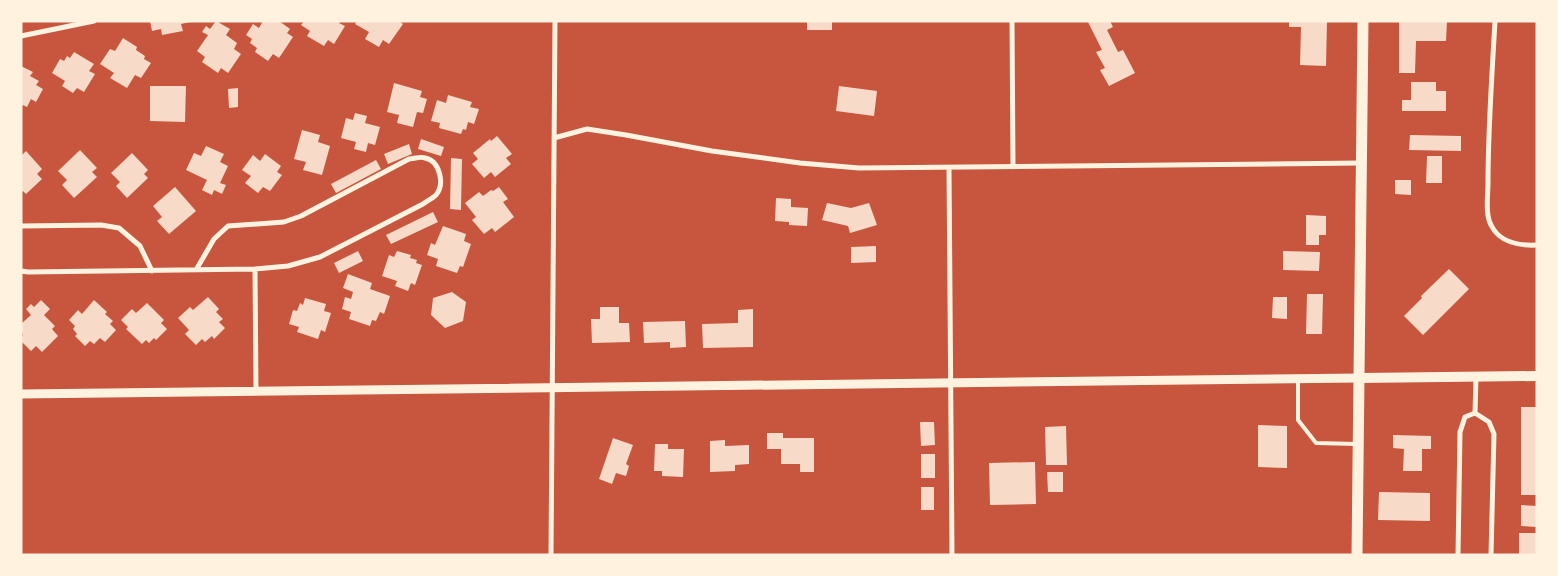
<svg xmlns="http://www.w3.org/2000/svg" width="1558" height="576" font-family="'Alegreya Sans',sans-serif">
	<style>
		.building { fill: #f7dbc8 }
		.lines { fill: none; stroke-linecap: round; stroke-linejoin: round }
		.service { stroke: #fff3e0; stroke-width: 4 }
		.minor { stroke: #fff3e0; stroke-width: 5 }
		.tertiary { stroke: #fff3e0; stroke-width: 9 }
		.secondary { stroke: #fff3e0; stroke-width: 10 }
		.primary { stroke: #fff3e0; stroke-width: 11 }
	</style>
	<rect width="100%" height="100%" fill="#c8553d"/>
	<!-- building -->
	<path class="building" d="M150,21H190V22L181,24L183,31L162,35L161,29L152,31Z
		M216,21L230,29L226,35L237,43L234,49L241,54L228,73L221,68L218,73L202,62L205,57L197,51L208,35L202,32L206,26L210,29Z
		M263,21H279L290,29L287,33L293,37L279,58L273,54L268,61L255,52L257,48L250,43L252,39L246,35L253,24L259,28Z
		M304,21H340L339,23L345,26L334,44L328,40L324,46L307,36L310,31L301,25Z
		M357,21H399L403,24L389,44L383,40L379,47L365,39L369,32L355,24Z
		M807,21H832V30H807Z
		M1089,21H1110L1113,27L1107,30L1118,52L1123,50L1135,73L1109,86L1100,70L1105,68L1096,52L1102,50L1088,22Z
		M1289,21H1327L1326,66L1300,65L1301,27H1289Z
		M1399,21H1447L1446,41H1416L1415,73H1399Z
		M123,38L137,47L136,50L145,56L144,59L151,63L141,78L135,75L127,88L110,78L114,73L100,64L110,49L115,51Z
		M74,52L94,64L89,71L95,74L84,92L77,88L73,93L62,86L65,81L52,73L60,59L64,61L67,56L70,58Z
		M21,66L33,72L30,76L39,81L36,85L43,89L36,102L31,99L27,107L23,105L21,108Z
		M1411,82H1436V91H1446V111H1402V100H1411Z
		M394,83L422,91L420,97L427,99L423,113L417,112L413,127L397,123L399,115L387,112Z
		M150,86H186L185,122L150,121Z
		M839,86L877,91L874,116L836,111Z
		M238,88V107L229,108L228,89Z
		M448,95L472,102L470,107L479,109L474,124L468,122L466,130L463,129L461,134L439,128L440,123L431,121L437,100L446,103Z
		M355,113L367,116L365,123L380,127L375,145L368,143L366,152L354,149L356,142L341,138L346,118L353,120Z
		M302,130L320,135L318,142L330,146L322,175L303,170L306,162L294,159Z
		M1410,135L1461,136V151L1409,150Z
		M497,136L512,154L506,158L511,164L495,177L491,172L484,178L472,164L478,159L473,153L490,139L491,141Z
		M421,139L444,147L441,156L418,149Z
		M409,144L412,154L388,164L384,154Z
		M206,146L224,154L220,162L228,166L220,183L226,185L222,194L214,190L212,195L202,190L207,180L186,170L194,153L201,156Z
		M80,150L97,168L92,172L97,177L74,198L62,185L67,180L58,171Z
		M26,151L42,169L37,174L42,179L26,194L23,191L21,193V156Z
		M132,153L148,170L144,174L148,178L127,198L116,186L120,182L111,173Z
		M265,154L281,166L277,172L282,175L270,191L263,187L258,193L245,183L251,176L242,170L253,155L260,161Z
		M1427,156H1442V183H1426Z
		M451,158L462,159L461,210L450,209Z
		M376,160L381,169L336,193L331,184Z
		M1395,180H1411V195L1395,194Z
		M175,187L196,211L169,234L157,221L162,217L153,206Z
		M499,187L508,199L503,202L514,217L495,232L492,228L484,234L472,220L476,217L465,203L479,192L483,196L491,190L493,191Z
		M776,198L791,199V207L808,208L807,226L789,225V222L775,221Z
		M827,203L851,208L869,203L877,225L850,233L848,226L822,220Z
		M433,212L438,222L391,244L386,235Z
		M1306,215L1326,216V235H1319V245H1306Z
		M443,226L466,234L464,241L471,244L463,267L460,266L457,273L436,266L438,259L427,255L431,243L435,245Z
		M876,246V262L851,263V247Z
		M358,251L363,261L339,273L334,263Z
		M397,251L411,255L410,258L417,260L416,263L422,265L415,285L411,283L408,291L395,286L397,281L382,276L389,255L394,257Z
		M1283,251L1320,252L1319,271L1283,270Z
		M1449,269L1469,289L1423,335L1404,316L1422,298L1421,296Z
		M348,274L372,283L370,289L390,296L384,314L380,312L376,321L372,320L370,326L349,319L351,312L342,309L345,297L351,299L353,292L343,288Z
		M452,292L466,302L463,321L445,328L431,315L433,298Z
		M1307,294H1323L1322,334H1306Z
		M208,297L219,309L216,312L223,319L219,322L225,328L214,339L212,336L205,342L202,339L196,345L185,334L189,330L178,318L190,307L193,310Z
		M1273,297H1287V319L1272,318Z
		M305,298L326,304L324,311L331,313L325,332L321,330L318,339L297,332L299,327L289,324L293,310L297,311L300,303L303,305Z
		M41,300L50,309L44,315L55,326L52,329L58,336L42,352L36,346L31,351L21,341L23,334L21,333V324L31,315L26,309L31,304L34,307Z
		M94,300L107,312L105,314L113,321L110,324L116,330L105,342L100,338L94,344L90,341L85,346L75,336L77,334L73,329L75,326L69,320L78,310L82,314Z
		M147,303L164,320L161,323L167,329L156,340L154,338L149,343L146,340L142,344L126,329L128,327L121,320L132,309L136,313Z
		M600,307H619V323H629L630,342L592,343L591,319H600Z
		M753,309V347L703,348L702,324L738,323V310Z
		M685,321L686,347L670,348V342L644,343L643,322Z
		M1521,407H1537V495H1521Z
		M920,422H934L935,445L921,446Z
		M1258,425L1287,426V468L1258,467Z
		M1066,426L1067,465H1046L1045,427Z
		M767,433H783V438H814V472H800V464H781V449H767Z
		M1393,435L1431,436V449H1422V471H1403L1404,449L1393,448Z
		M613,438L633,445L626,464L629,466L626,476L616,473L612,484L599,479Z
		M725,440V446L749,445V464L735,465V471L710,472V441Z
		M655,444H668V449H684L683,477L662,476V471H654Z
		M921,454H935V478H921Z
		M1035,462L1036,504L990,505L989,463Z
		M1047,472H1063V492H1048Z
		M921,487H934V510H921Z
		M1379,492L1430,493V521L1378,520Z
		M1521,505L1537,506V527L1521,526Z
		M1519,533H1537V555H1519Z"/>
	<g class="lines">
		<!-- service -->
		<path class="service" d="M1298,380V420L1316,443L1357,444"/>
		<!-- minor -->
		<path class="minor" d="M1012,21L1013,167
			M1495,21C1492,75 1488,129 1488,183C1488,195 1485,214 1491,225C1499,242 1519,246 1537,245
			M21,36L94,21
			M554,138L587,129L626,135L712,151L800,163L859,168L1361,163
			M949,168L952,555
			M21,226L101,225L119,228L140,246L152,271
			M255,269L256,391
			M21,271L28,272L255,269L288,266L320,257L423,204C427,201 433,198 436,195C445,184 440,161 425,158C421,156 413,159 409,159L301,216L284,222L228,226L214,239L196,270
			M1475,413L1489,422L1494,434L1491,555
			M1475,413L1476,378
			M551,555L555,21
			M1458,555L1460,432L1465,417L1475,413"/>
		<!-- tertiary -->
		<path class="tertiary" d="M21,394L1360,378"/>
		<!-- secondary -->
		<path class="secondary" d="M1360,378L1537,376"/>
		<!-- primary -->
		<path class="primary" d="M1357,555L1363,21"/>
	</g>
	<!-- border -->
	<rect width="1558" height="576" fill="none" stroke="#fff3e0" stroke-width="45"/>
</svg>
